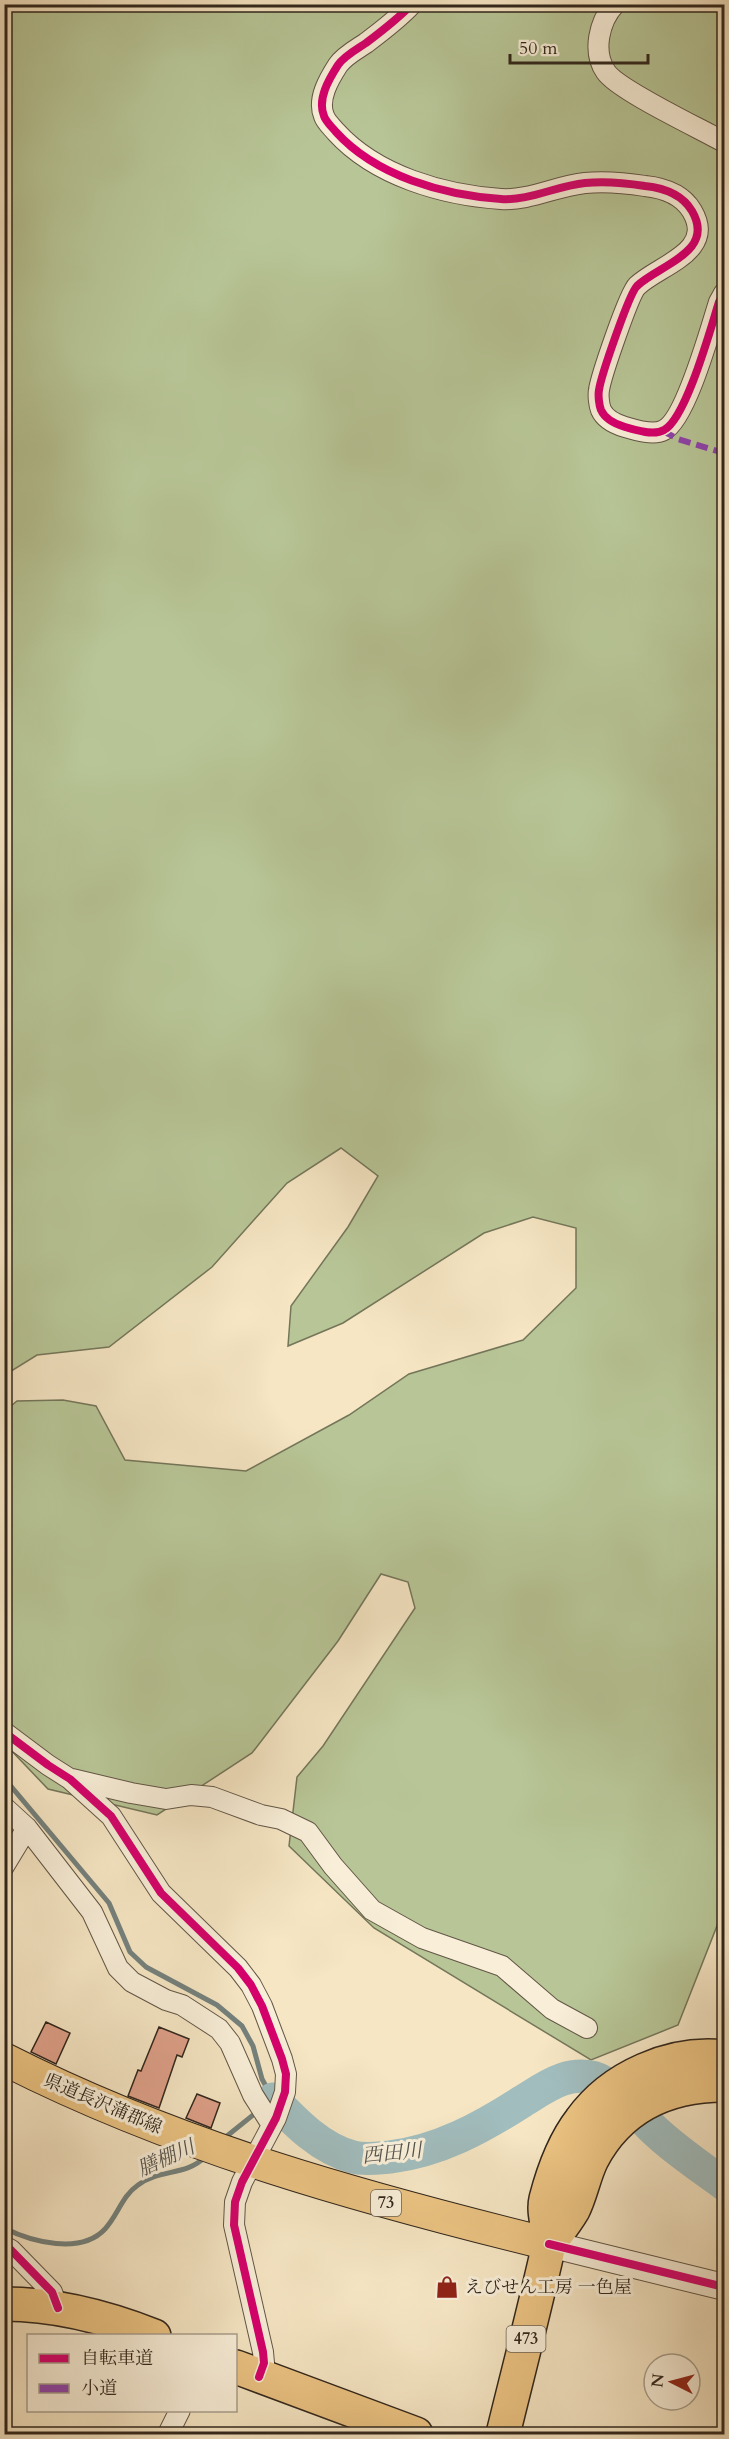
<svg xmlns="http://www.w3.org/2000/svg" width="729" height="2439" font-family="Cardo,'Noto Serif JP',serif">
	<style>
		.green { fill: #b8c697; stroke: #74765a; stroke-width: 1.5 }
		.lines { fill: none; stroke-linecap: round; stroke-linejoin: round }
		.stream { stroke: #74817d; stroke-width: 5 }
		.river { stroke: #a1bdbe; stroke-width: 33 }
		.building { fill: #dea089; stroke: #31261c; stroke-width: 1.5 }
		.minor-casing { stroke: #625646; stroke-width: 22 }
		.tertiary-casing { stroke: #625646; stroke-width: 28 }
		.primary-casing { stroke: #31261c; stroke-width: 34 }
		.trunk-casing { stroke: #31261c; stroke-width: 36 }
		.minor { stroke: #f9efd9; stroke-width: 20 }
		.tertiary { stroke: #f9efd9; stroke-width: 26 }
		.primary { stroke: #ebc382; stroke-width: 32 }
		.trunk { stroke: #ebc382; stroke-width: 33 }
		.quiet { stroke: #8e44ad; stroke-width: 6; stroke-dasharray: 12 6; stroke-linecap: butt }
		.cycleway-casing { stroke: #f9efd9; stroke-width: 11 }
		.cycleway { stroke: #d6006c; stroke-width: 8 }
		.labels { text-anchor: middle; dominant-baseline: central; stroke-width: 6; stroke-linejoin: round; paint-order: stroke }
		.shield { fill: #f9efd9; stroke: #6d6255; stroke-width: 1.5 }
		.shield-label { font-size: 16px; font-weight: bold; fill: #31261c }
		.street-label { font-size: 18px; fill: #31261c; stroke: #f9efd9 }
		.poi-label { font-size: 18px; fill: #31261c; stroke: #f9efd9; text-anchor: start }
		.water-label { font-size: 20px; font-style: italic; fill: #53534d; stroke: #f9efd9 }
	</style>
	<rect width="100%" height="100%" fill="#f6e6c4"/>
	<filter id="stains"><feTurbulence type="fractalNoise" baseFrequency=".00333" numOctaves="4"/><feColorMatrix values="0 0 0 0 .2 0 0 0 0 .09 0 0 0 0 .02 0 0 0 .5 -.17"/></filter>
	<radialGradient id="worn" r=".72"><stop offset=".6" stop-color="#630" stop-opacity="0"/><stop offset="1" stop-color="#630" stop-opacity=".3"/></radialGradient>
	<!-- green -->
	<path class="green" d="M5,5H724V1908L678,2025L591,2060L374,1928L289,1846L297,1777L323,1746L415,1608L408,1582L381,1574L338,1641L252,1753L157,1815L48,1789L5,1744V1411L17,1401L63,1400L96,1406L125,1460L246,1471L349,1415L409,1374L523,1340L576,1288V1228L533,1217L484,1233L343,1323L288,1346L291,1306L348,1227L378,1176L341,1148L287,1183L212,1267L109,1347L37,1355L5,1375Z"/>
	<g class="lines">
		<!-- stream -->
		<path class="stream" d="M4,1778L109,1903L130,1952L146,1967L217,2005L242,2026L253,2046L262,2079L273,2099L222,2140
			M4,2228C32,2242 81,2255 105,2229C118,2215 122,2196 138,2185C159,2169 186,2176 205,2157"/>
		<!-- river -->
		<path class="river" d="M273,2099C295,2122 321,2149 353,2157C364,2160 378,2158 390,2157C439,2151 481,2128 523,2101C546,2087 569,2069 598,2079C613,2085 638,2113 649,2125C671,2147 699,2166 724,2184"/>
	</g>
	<!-- building -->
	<path class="building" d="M46,2022L70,2033L56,2064L31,2052Z
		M159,2027L189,2039L182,2057L177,2055L159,2108L128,2096L138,2070L141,2071Z
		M197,2094L220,2103L211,2128L186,2118Z"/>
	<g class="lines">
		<!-- minor casing -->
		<g class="minor-casing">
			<path id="minor" d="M412,4C398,19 382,31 366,43C357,49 344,56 338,65C329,79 317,99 324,116C326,122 332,127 336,132C376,176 443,195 501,199C529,201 556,186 585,183C604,181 626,183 645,186C664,188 682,194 692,211C716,252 659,265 637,286C629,294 601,376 599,390C598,395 599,405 601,410C605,419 615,424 625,427C635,430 654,436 664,430C686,419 711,327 719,302L724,293
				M615,4C599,21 592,52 606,72C618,90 701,129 724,142
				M4,1732L48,1765L70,1779L111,1816L161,1893L238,1968L251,1985L262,2006L282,2059L286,2074L285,2092L276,2118L242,2182L235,2202L234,2225L263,2352L264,2363L259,2377
				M72,1779L131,1793L166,1799L191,1795L212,1797L261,1815L281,1819L308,1832L333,1866L372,1910L422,1938L502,1966L552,2009L587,2028
				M4,1807L27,1828L92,1912L118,1968L132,1982L166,2000L182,2005L219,2029L230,2043L253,2095L272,2125
				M4,1866L27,1828
				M4,2246L11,2250L52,2292L58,2308
				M168,2434L180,2410"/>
		</g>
		<!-- tertiary casing -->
		<g class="tertiary-casing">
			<path id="tertiary" d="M549,2244L724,2287"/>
		</g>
		<!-- primary casing -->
		<g class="primary-casing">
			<path id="primary" d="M4,2059C177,2147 362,2198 549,2244"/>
		</g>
		<!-- trunk casing -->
		<g class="trunk-casing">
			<path id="trunk" d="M549,2244C557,2233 566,2222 573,2210C581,2194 584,2175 592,2159C620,2106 667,2085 724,2085
				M4,2304C56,2304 106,2317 154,2336
				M236,2367L416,2434
				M503,2434C518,2373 534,2311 548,2249C552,2233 542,2215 546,2199C553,2172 564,2142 581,2120C612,2077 671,2051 724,2057"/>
		</g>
		<!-- minor -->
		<use href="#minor" class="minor"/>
		<!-- tertiary -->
		<use href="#tertiary" class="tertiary"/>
		<!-- primary -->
		<use href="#primary" class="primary"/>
		<!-- trunk -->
		<use href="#trunk" class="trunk"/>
		<!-- quiet -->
		<path class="quiet" d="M663,431L678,439L724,453"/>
		<!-- cycleway casing -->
		<g class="cycleway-casing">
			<path id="cycleway" d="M412,4C398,19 382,31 366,43C357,49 344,56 338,65C329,79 317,99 324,116C326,122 332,127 336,132C376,176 443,195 501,199C529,201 556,186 585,183C604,181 626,183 645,186C664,188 682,194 692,211C716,252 659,265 637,286C629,294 601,376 599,390C598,395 599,405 601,410C605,419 615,424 625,427C635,430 654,436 664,430C686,419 711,327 719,302L724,293
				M4,1732L48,1765L70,1779L111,1816L161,1893L238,1968L251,1985L262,2006L282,2059L286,2074L285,2092L276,2118L242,2182L235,2202L234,2225L263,2352L264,2363L259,2377
				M549,2244L724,2287
				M4,2246L11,2250L52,2292L58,2308"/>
		</g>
		<!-- cycleway -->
		<use href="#cycleway" class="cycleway"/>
	</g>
	<!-- icons -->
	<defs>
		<g id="shop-bare" transform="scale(1.8)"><path d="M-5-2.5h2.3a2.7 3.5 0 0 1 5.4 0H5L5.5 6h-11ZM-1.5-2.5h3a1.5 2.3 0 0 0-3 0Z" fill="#8f2418" stroke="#f9efd9" stroke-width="2.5" paint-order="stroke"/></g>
	</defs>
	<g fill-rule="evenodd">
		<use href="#shop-bare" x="447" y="2287"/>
	</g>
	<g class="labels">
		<!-- shield labels -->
		<g class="shield">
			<rect x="371" y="2190" width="30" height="26" rx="4.5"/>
			<rect x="506.5" y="2326" width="39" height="26" rx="4.5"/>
		</g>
		<g class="shield-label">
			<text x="386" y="2203">73</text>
			<text x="526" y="2339">473</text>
		</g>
		<!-- street labels -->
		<g class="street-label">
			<text transform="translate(103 2104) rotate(23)">県道長沢蒲郡線</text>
		</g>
		<!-- poi labels -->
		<g class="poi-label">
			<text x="465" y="2287">えびせん工房 一色屋</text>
		</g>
		<!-- water labels -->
		<g class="water-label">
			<text transform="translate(392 2153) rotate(-6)">西田川</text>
			<text transform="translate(166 2158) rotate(-24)">膳棚川</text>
		</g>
	</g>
	<!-- margin -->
	<rect width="729" height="2439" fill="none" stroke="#f6e6c4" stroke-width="24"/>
	<rect x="6" y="6" width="717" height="2427" fill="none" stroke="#31261c" stroke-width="3"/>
	<rect x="12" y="12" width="705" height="2415" fill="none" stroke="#31261c" stroke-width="1.5"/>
	<!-- legend -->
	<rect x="27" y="2334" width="210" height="78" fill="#f9efd9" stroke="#a99f8d" stroke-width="1.5"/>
	<rect x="39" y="2354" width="30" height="9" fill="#d6006c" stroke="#a99f8d" stroke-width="1.5"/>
	<text x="81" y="2364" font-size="18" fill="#31261c">自転車道</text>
	<rect x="39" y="2384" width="30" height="9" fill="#8e44ad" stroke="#a99f8d" stroke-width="1.5"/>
	<text x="81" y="2394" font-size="18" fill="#31261c">小道</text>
	<!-- north arrow -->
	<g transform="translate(672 2382) rotate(276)"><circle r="28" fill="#f9efd9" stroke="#a99f8d" stroke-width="1.5"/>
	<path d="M0-4.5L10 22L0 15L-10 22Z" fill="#8f2418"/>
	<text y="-9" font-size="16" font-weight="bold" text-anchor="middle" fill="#31261c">N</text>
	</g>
	<!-- scale -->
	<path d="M510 54v9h138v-9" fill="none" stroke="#31261c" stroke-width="3"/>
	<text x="519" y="54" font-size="18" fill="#31261c" stroke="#f9efd9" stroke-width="4.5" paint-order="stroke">50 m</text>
	<rect width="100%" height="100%" filter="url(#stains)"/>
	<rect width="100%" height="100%" fill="url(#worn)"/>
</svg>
